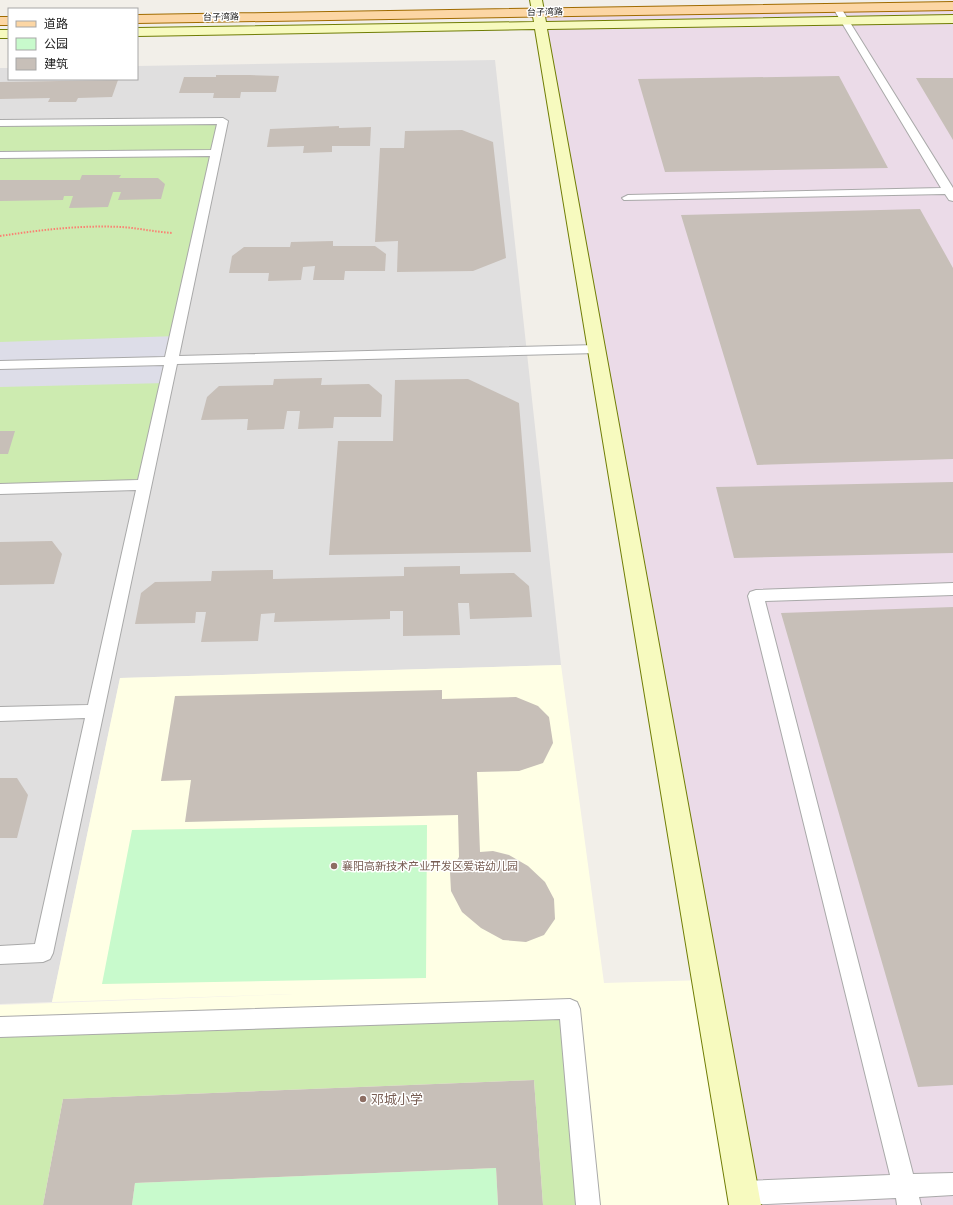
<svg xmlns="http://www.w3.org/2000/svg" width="953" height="1205" font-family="Roboto,'Noto Sans SC',sans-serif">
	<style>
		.residential { fill: #e0dfdf }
		.industrial { fill: #ebdbe8 }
		.education { fill: #ffffe5 }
		.grass { fill: #cdebb0 }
		.park { fill: #c8facc }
		.plaza { fill: #dddde8 }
		.building { fill: #c7bfb8 }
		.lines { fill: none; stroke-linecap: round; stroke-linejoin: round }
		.lane-casing { stroke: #a9a9a9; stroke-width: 2 }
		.secondary-casing { stroke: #707d05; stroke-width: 2 }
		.primary-casing { stroke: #a06b00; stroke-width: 2 }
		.path { stroke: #fa8072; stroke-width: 2; stroke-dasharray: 1.5 1.5; stroke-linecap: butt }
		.lane { fill: #fff; fill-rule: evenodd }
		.secondary { fill: #f7fabf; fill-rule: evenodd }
		.primary { fill: #fcd6a4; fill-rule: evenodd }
		.education-dot { fill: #8d6e63; stroke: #fff; stroke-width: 1.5 }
		.labels { text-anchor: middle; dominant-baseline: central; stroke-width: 3; stroke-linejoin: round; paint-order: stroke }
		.far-street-label { font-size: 9px; fill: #222; stroke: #fff }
		.education-label { font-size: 11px; fill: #785e54; stroke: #fff; text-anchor: start }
		.near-education-label { font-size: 13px; fill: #785e54; stroke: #fff; text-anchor: start }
	</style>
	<rect width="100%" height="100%" fill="#f2efe9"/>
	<!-- residential -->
	<path class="residential" d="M495,60L561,665L120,678L52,1002L0,1004V68H9V79H137V66Z"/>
	<!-- industrial -->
	<path class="industrial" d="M953,5V1205H745L538,13Z"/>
	<!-- education -->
	<path class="education" d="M561,665L604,983L706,980L745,1205H0V1005L294,994L52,1002L120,678Z"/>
	<!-- grass -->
	<path class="grass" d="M223,121L144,485L0,489V123Z
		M570,1009L588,1205H543L534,1080L63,1099L43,1205H0V1027Z"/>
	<!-- park -->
	<path class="park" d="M427,825L426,978L102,984L132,830Z
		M496,1168L498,1205H132L135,1183Z"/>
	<!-- plaza -->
	<path class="plaza" d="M177,336L167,383L0,387V342Z"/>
	<!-- building -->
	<path class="building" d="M216,75H250L279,76L276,92H241L240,98H213L214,93H179L184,77H216Z
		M839,76L888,168L665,172L638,79Z
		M916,78H953V140Z
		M118,80L112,97L78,98L76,102H48L50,98L0,99V82Z
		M339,126V128L371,127L370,146H332V152L303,153L304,146L267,147L270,129Z
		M462,130L493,142L506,258L473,271L397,272L398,241L375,242L380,148H404L405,131Z
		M82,175H121L119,178H158L165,184L161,199L118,200L121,192H113L108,207L69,208L73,196H64L63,200L0,201V180H80Z
		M920,209L953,268V459L757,465L681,215Z
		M333,241V246H375L386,254L385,271H345L344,280H313L315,266L303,267L301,280L268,281L269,273H229L232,256L244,247H290L291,242Z
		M322,378L321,385L369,384L382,395L381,417H334L333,428L298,429L300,411H287L284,429L247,430L248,419L201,420L207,397L219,386L273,385L274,379Z
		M468,379L519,403L531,552L329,555L338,441H393L395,380Z
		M0,431H15L8,454H0Z
		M953,482V553L734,558L716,487Z
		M52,541L62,554L54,584L0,585V542Z
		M460,566V574L514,573L529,586L532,617L470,619L469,603H458L460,635L403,636V611H390V619L274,622L275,613L261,614L258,641L201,642L206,612H196L195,623L135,624L141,593L155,582L211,581L212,571L273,570V579L404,576V567Z
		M953,607V1085L918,1087L781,613Z
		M442,690V699L516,697L538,706L549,717L553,743L543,763L519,771L477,772L480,852L493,851L509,855L528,866L545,882L554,899L555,919L544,935L526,942L503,940L481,928L462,912L451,891L450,872L459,857L458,815L185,822L191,780L161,781L175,696Z
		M0,778H17L28,795L17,838H0Z
		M534,1080L543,1205H498L496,1168L135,1183L132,1205H43L63,1099Z"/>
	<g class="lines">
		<!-- lane casing -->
		<g class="lane-casing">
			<path id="lane" d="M837,5L841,8L953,188V201L949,200L945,194L624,200L622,198L628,195L941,188L833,8Z
				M223,118L228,121L179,356L597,345L602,346L603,349L602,352L597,353L177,364L53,953L50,959L43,962L0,964V946L35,944L85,718L0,721V707L88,705L136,490L0,494V484L138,480L164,365L0,369V361L165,357L210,156L0,158V152L211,150L217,124L0,126V120Z
				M953,583V595L765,601L913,1174L953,1173V1195L919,1197L921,1205H897L896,1198L743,1205L735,1201L731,1193L735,1185L743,1181L890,1175L748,596L750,592L756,590Z
				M570,999L577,1002L580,1009L600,1205H576L560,1019L0,1037V1017Z"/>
		</g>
		<!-- secondary casing -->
		<g class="secondary-casing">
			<path id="secondary" d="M530,0H542L546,22L953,15V23L547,29L761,1205H729L535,29L137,36V28L534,22Z
				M0,30H9V38H0Z"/>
		</g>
		<!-- primary casing -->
		<g class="primary-casing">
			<path id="primary" d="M953,2V10L137,23V15Z
				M0,17H9V25H0Z"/>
		</g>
		<!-- path -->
		<path class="path" d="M0,236C40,230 80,225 121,227C138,228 155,232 173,233"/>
		<!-- lane -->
		<use href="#lane" class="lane"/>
		<!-- secondary -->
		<use href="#secondary" class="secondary"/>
		<!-- primary -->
		<use href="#primary" class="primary"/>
	</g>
	<!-- markers -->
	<g class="education-dot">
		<circle cx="334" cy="866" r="4"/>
		<circle cx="363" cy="1099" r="4"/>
	</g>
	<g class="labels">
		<!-- far-street labels -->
		<g class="far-street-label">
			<text transform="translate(545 12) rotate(-1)">台子湾路</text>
			<text transform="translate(221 17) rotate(-1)">台子湾路</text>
		</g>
		<!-- education labels -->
		<g class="education-label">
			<text x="342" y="866">襄阳高新技术产业开发区爱诺幼儿园</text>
		</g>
		<!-- near-education labels -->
		<g class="near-education-label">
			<text x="371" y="1099">邓城小学</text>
		</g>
	</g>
	<!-- legend -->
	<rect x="8" y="8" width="130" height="72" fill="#ffffff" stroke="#a7a7a7"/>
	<rect x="16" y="21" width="20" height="6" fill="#fcd6a4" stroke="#a7a7a7"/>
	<text x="44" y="28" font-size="12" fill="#222222">道路</text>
	<rect x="16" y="38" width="20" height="12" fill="#c8facc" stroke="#a7a7a7"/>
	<text x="44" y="48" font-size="12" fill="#222222">公园</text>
	<rect x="16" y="58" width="20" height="12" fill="#c7bfb8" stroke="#a7a7a7"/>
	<text x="44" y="68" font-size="12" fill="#222222">建筑</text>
</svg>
